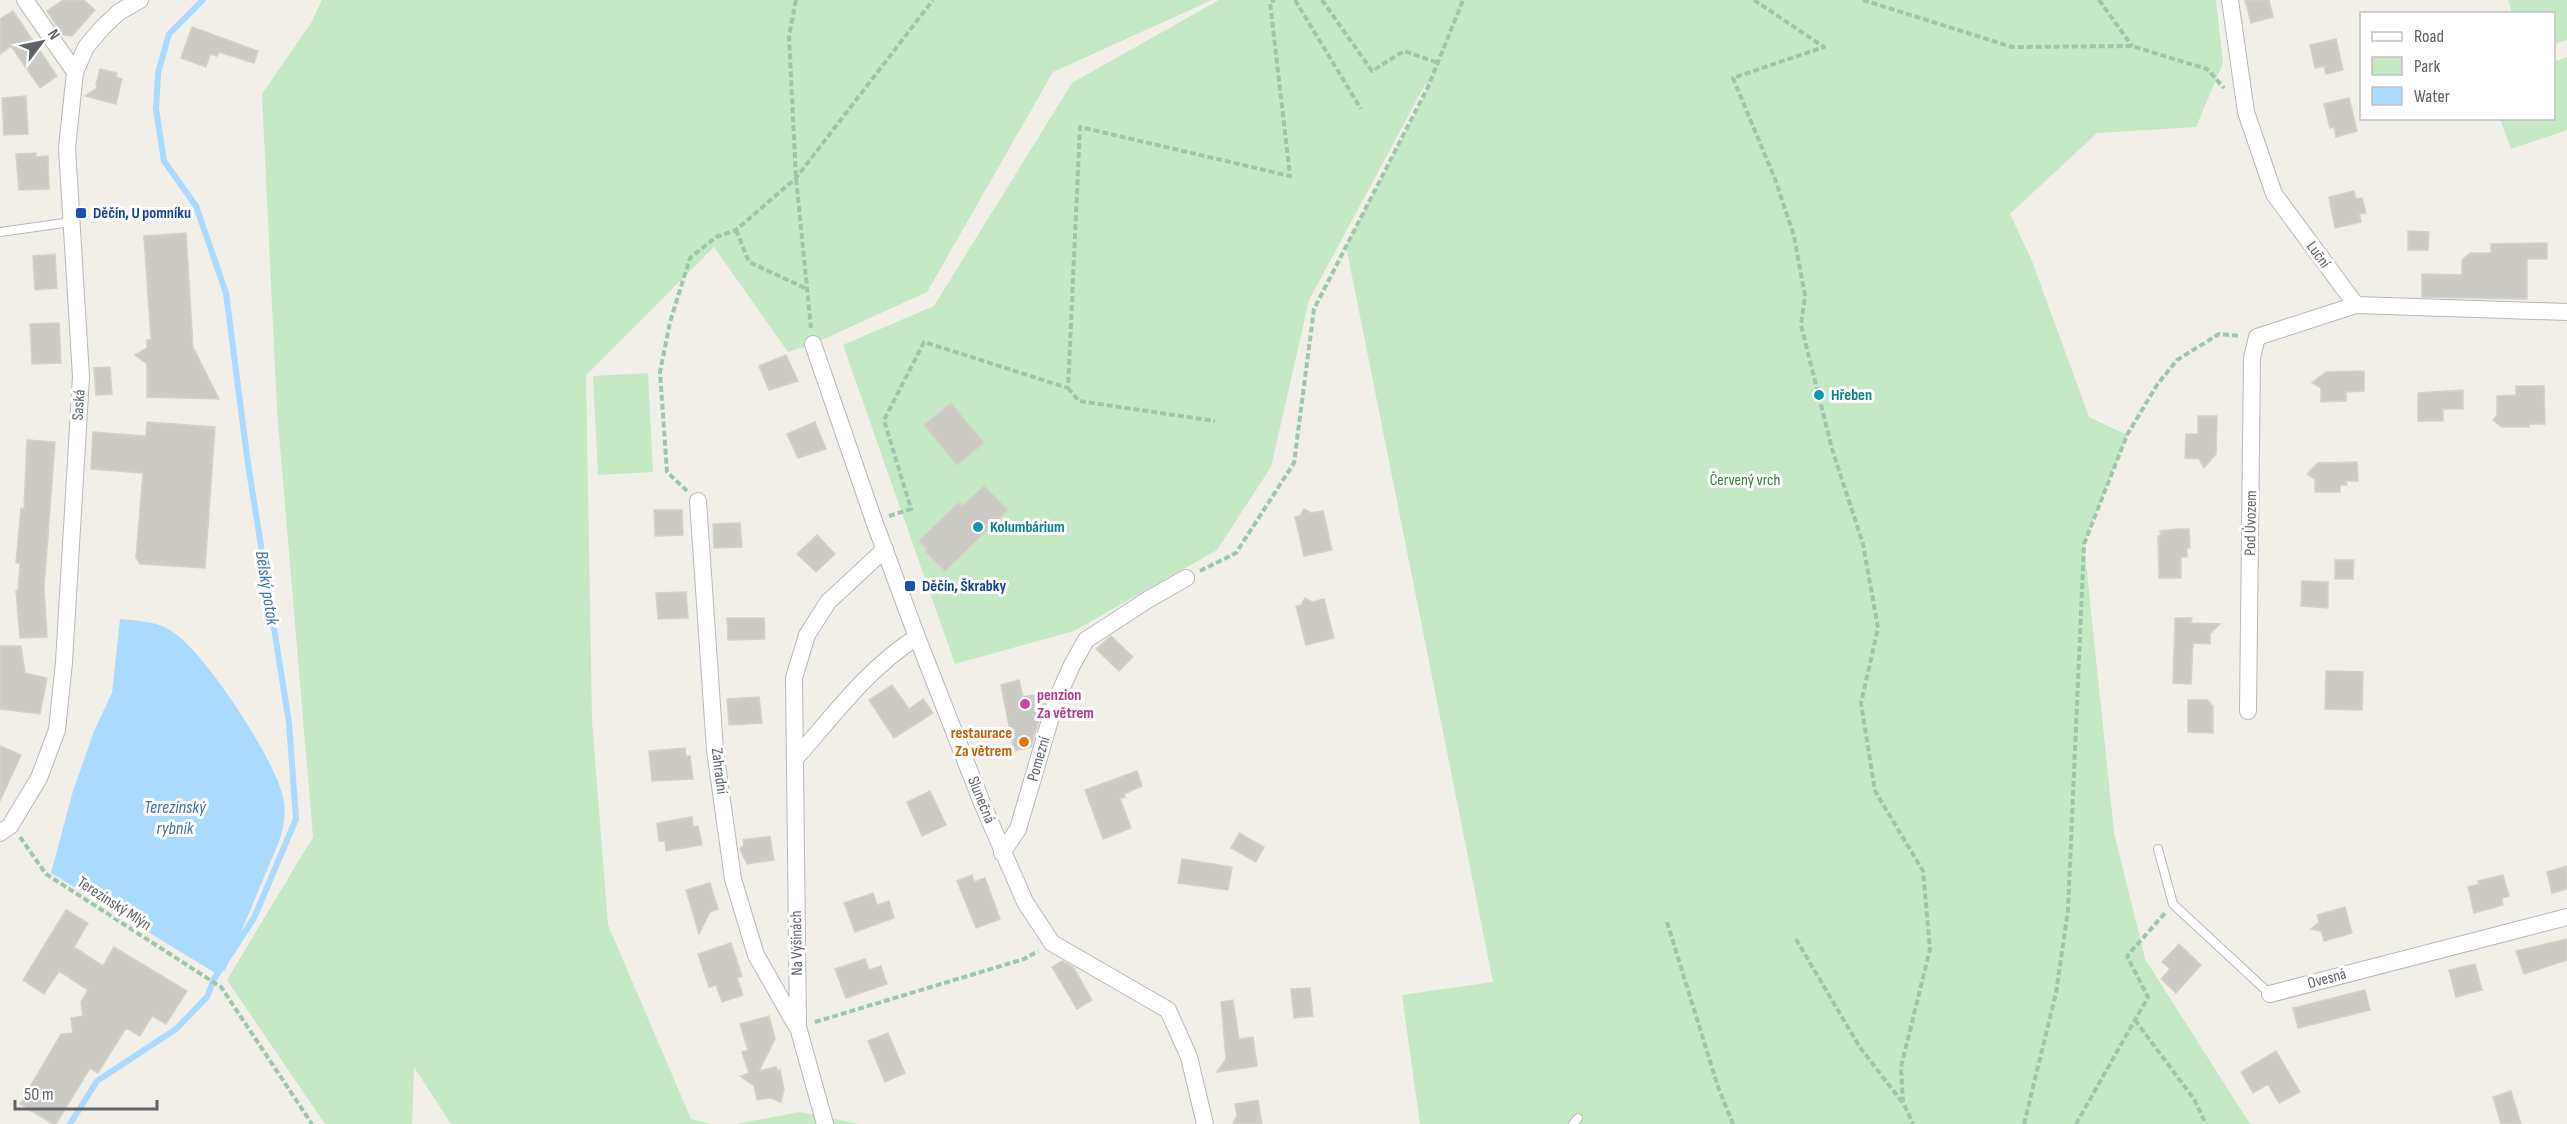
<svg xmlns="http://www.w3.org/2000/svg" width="2567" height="1124" font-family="'Sofia Sans Condensed',sans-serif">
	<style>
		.green { fill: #c5e8c5 }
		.water { fill: #aadaff }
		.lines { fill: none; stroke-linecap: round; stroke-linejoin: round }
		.stream { stroke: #aadaff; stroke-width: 6 }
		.building { fill: #cccac5; stroke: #d6d1c6; stroke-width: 1.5 }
		.lane-casing { stroke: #b5b8bc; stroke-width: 10 }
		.street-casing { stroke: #b5b8bc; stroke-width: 18 }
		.path { stroke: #9cc7a9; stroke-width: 4; stroke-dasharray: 6 3; stroke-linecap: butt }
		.lane { stroke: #fff; stroke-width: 8 }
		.street { stroke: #fff; stroke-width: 16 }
		.transit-dot { fill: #1a4fb4; stroke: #fff; stroke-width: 2 }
		.culture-dot { fill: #0f9aa8; stroke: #fff; stroke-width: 2 }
		.hotel-dot { fill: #d1479c; stroke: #fff; stroke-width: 2 }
		.food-dot { fill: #e8710a; stroke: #fff; stroke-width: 2 }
		.labels { text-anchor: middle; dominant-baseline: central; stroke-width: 6; stroke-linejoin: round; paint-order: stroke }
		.transit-label { font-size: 16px; font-weight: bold; fill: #164399; stroke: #fff; text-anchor: start }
		.street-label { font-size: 16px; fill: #5f6368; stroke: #fff }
		.culture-label { font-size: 16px; font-weight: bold; fill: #0d838f; stroke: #fff; text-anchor: start }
		.park-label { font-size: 16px; fill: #348238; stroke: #fff }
		.hotel-label { font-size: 16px; font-weight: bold; fill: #b23c85; stroke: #fff; text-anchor: start }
		.food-label { font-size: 16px; font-weight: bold; fill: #c56008; stroke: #fff; text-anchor: end }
		.water-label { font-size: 18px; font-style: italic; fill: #4174aa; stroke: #fff }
	</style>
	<rect width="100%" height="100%" fill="#f1efe8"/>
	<!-- green -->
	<path class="green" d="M322,0H1212L1053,72L927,292L813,344L788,352L714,247L586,375L592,721L608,925L691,1119L711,1124H451L414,1067L412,1124H325L227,980L313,837L277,410L262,94L311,23Z
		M1219,0H2216L2223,63L2196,127L2097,133L2010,214L2032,261L2089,417L2127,435L2084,544L2114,832L2145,959L2250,1124H1420L1402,995L1493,982L1346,246L1428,88L1426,83L1309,300L1271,467L1217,550L1074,631L955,664L843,345L934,306L1072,83Z
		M2508,0H2567V40L2554,44V14L2512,13Z
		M2567,57V130L2511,149L2500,119L2554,118V62Z
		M648,373L653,472L598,475L593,376Z
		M800,1112L859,1124H736Z"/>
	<!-- water -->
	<path class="water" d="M120,619C138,621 157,621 173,632C206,654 269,752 281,790C287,807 285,822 280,839L225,970L217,974L51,873L73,791L94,731L112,693Z"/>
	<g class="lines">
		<!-- stream -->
		<path class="stream" d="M70,1124L97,1081L176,1029L207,997L214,979L254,918L296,819L289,723L248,464L226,293L196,206L164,161L156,109L158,73L169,34L203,0"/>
	</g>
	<!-- building -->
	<path class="building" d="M63,0H84L95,10L72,36L63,35L47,11Z
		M2245,0H2269L2273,17L2251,23Z
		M13,11L57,76L40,88L11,46L0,54V19Z
		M192,27L258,51L254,63L219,52L217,56L210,54L206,67L181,58Z
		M2336,39L2343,70L2326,74L2324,66L2315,68L2310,45Z
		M100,69L117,73L116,77L122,79L116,104L85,96L97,88L96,85Z
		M26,96L28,134L4,135L2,98Z
		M2349,98L2357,131L2336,137L2334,127L2330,128L2324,104Z
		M36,153V157L48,156L49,189L19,190L16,154Z
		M2354,191L2356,199L2362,198L2366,213L2359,214L2361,222L2335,228L2329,197Z
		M2408,231L2429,232L2428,250H2408Z
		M186,233L193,347L219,399L147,397V364L135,355L147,348V340H151L144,236Z
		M2547,243V259H2527V299L2422,297V274L2462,275V260L2470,253H2491V244Z
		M55,254L57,288L35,290L33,256Z
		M59,323L61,363L32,364L30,324Z
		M786,355L798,381L769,390L759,366Z
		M110,367L112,394L96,395L94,368Z
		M2364,371V391L2346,392V401L2321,402V388L2312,383L2326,372Z
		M2516,386H2544L2545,424H2529V427H2501L2493,420L2497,415V396L2516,395Z
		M2463,390V409H2443V421H2418V393Z
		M951,403L984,443L957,465L924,425Z
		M2198,416H2217L2216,454L2204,468L2199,459L2185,458L2186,434H2198Z
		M147,422L215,427L205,568L140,564L136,557L143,473L91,469L93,432L146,436Z
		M815,422L826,449L798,458L787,434Z
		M27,440L55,442L44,588L47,637L20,638L16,591H18L20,563H16L21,508L24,509Z
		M2357,462L2358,481H2346L2347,485H2340V492H2315V479L2307,474L2318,463Z
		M984,486L1008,510L945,571L925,551L927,549L919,541L959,502L962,506Z
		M1304,509L1311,513L1323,511L1332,550L1304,556L1295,517L1300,516Z
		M654,510H682L683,535L655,536Z
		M740,523L742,547L714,548L713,524Z
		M2178,529H2189L2190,548H2187V557H2181V578H2159L2158,536H2161L2160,531Z
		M817,535L835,554L816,572L797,554Z
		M2335,560H2354L2353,579H2335Z
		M2302,581L2328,582V608L2301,606Z
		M686,592L688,618L658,619L656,593Z
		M1305,598L1312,602L1324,599L1334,638L1306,645L1296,606L1301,605Z
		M727,618H764L765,639L728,640Z
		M2175,618H2192L2191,623L2220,624L2210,634V644L2193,643L2191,684L2173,683Z
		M1111,636L1133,657L1119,671L1096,649Z
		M0,646H21L25,673L47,678L40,714L0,709Z
		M2326,671L2363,672L2362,710L2325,709Z
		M1019,680L1023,697L1044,693L1045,700L1031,747L1014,751L1001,685Z
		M892,685L909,709L923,699L933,713L894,738L869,700Z
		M759,697L762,723L729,725L727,699Z
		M2188,700H2207L2213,706V733L2188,732Z
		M0,746L21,755L0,801Z
		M685,748L686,756H690L693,779L652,781L649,751Z
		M1137,771L1142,786L1124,794L1125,797L1120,798L1131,828L1103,839L1085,790Z
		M930,791L946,825L922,836L907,802Z
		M692,817L693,827L698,826L702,845L666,851L665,841H659L657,823Z
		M1239,833L1264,847L1256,862L1231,848Z
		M770,836L774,860L747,864L740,849L744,845L743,840Z
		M1182,859L1232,867L1228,890L1178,883Z
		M2567,866V889L2552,893L2547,872Z
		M972,875L974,882L985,878L1000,919L976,928L957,881Z
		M2503,875L2509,896L2502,898L2503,905L2474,913L2468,887L2479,884L2478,881Z
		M710,883L718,909L710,912L699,934L686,890Z
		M873,893L877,905L889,901L894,918L855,932L844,903Z
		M2345,907L2352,933L2324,941L2321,931L2311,929L2319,922L2317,915Z
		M66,910L88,923L74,947L103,966L114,947L187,991L166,1024L152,1016L140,1036L126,1028L98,1073L90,1068L56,1124H53L20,1104L61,1034L73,1033L71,1018L83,1016L81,1002L88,990L59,971L44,994L23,980Z
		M2567,939V960L2524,974L2516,951Z
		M731,943L742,976L737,978L743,995L722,1002L716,985L709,987L698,954Z
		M2179,944L2201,965L2176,993L2161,979L2170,969L2162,962Z
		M865,959L869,970L881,966L887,984L846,998L835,969Z
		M1062,961L1073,967L1092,1000L1077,1009L1052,967Z
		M2475,964L2482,990L2456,997L2449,970Z
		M1310,988L1313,1016L1294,1018L1291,989Z
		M2365,990L2370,1010L2298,1028L2293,1008Z
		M1233,1000L1239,1039L1253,1037L1257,1066L1217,1072L1226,1059L1221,1002Z
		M769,1016L775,1039L759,1071L776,1067L777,1071L780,1070L784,1089L781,1102L770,1098L757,1100L754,1086L740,1076L749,1073L742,1052L748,1050L740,1024Z
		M888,1033L905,1073L885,1082L868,1041Z
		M2276,1051L2300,1092L2279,1103L2268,1084L2253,1093L2241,1072Z
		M2511,1091L2521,1124H2501L2493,1097Z
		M1258,1100L1262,1124H1233L1237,1115L1235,1104Z"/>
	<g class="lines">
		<!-- lane casing -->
		<g class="lane-casing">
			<path id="lane" d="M0,232L71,222
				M2158,849L2173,904L2270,994
				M1573,1124L1578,1118"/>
		</g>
		<!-- street casing -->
		<g class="street-casing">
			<path id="street" d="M25,0L75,72
				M2230,0L2246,112L2274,194L2356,305
				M813,344L874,521L917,637L982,803L1025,902L1052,943L1168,1010L1189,1057L1205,1124
				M698,501L715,750L733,879L756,955L797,1027
				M2248,711L2252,358L2257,337L2356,305L2567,312
				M795,759C833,716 869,667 917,637
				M0,833L10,826L39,778L57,730L64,662L81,377L67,148L75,72L86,47L102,28L119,12L140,0
				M1002,853L1018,829L1055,703L1072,665L1086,640L1149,599L1186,578
				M2270,994L2567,917
				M825,1124L798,1027L794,678L807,635L828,602L885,549"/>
		</g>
		<!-- path -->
		<path class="path" d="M796,0L789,36L796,178L811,328
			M1295,0L1361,109
			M1322,0L1372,71L1404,51L1438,63
			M1754,0L1824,47L1733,78L1775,179L1794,236L1805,296L1801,325L1832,449L1863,544L1878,628L1861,703L1875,791L1923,871L1930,949L1901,1067L1903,1102L1913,1124
			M1863,0L2012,47L2132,46L2207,69L2224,88
			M2099,0L2132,46
			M736,230L749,262L807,289
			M1068,388L1079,401L1215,421
			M687,491L667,472L660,372L670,322L690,258L716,237L736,230L796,178L933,0
			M889,516L911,509L884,420L924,342L1068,388L1080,127L1290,176L1270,2L1275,0
			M1200,571L1236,553L1294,463L1314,309L1428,87L1463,0
			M20,837L46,874L221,987L312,1124
			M1667,922L1718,1087L1733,1124
			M1796,939L1859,1046L1902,1102
			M2135,1020L2194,1099L2206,1124
			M815,1022L1024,959L1038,951
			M2024,1124L2056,993L2068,910L2084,544L2127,435L2157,385L2177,360L2219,334L2241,336
			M2076,1124L2148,997L2127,956L2165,913"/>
		<!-- lane -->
		<use href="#lane" class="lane"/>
		<!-- street -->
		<use href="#street" class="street"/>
	</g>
	<!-- markers -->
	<g class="transit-dot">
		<rect x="75" y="207" width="12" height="12" rx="3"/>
		<rect x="904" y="580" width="12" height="12" rx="3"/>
	</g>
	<g class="culture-dot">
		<circle cx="1819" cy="395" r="6"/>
		<circle cx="978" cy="527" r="6"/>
	</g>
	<circle class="hotel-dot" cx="1025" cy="704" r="6"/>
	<circle class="food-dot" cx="1024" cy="742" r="6"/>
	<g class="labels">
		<!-- transit labels -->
		<g class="transit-label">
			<text x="93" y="213">Děčín, U pomníku</text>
			<text x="922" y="586">Děčín, Škrabky</text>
		</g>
		<!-- street labels -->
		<g class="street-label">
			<text transform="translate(2318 255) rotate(54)">Luční</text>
			<text transform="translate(79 405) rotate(-86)">Saská</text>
			<text transform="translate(2251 523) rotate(-89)">Pod Úvozem</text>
			<text transform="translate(1039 759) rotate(-74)">Pomezní</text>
			<text transform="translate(719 771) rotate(83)">Zahradní</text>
			<text transform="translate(981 800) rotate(68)">Slunečná</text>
			<text transform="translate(114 904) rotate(33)">Terezínský Mlýn</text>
			<text transform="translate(797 943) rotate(-91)">Na Výšinách</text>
			<text transform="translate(2327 979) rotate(-15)">Ovesná</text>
		</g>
		<!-- culture labels -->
		<g class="culture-label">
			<text x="1831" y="395">Hřeben</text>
			<text x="990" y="527">Kolumbárium</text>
		</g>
		<!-- park labels -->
		<g class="park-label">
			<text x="1745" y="480">Červený vrch</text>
		</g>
		<!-- hotel labels -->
		<g class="hotel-label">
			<text x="1037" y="695">penzion<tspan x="1037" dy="18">Za větrem</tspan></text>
		</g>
		<!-- food labels -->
		<g class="food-label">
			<text x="1012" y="733">restaurace<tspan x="1012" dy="18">Za větrem</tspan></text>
		</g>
		<!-- water labels -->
		<g class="water-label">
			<text transform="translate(267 588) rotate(81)">Bělský potok</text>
			<text x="175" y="807">Terezínský<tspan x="175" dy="21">rybník</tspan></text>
		</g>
	</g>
	<!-- legend -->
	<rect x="2360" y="12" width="195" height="108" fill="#ffffff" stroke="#bfc1c3" stroke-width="1.5"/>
	<rect x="2372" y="32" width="30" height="9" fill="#ffffff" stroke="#bfc1c3" stroke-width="1.5"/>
	<text x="2414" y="42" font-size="18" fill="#5f6368">Road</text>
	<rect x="2372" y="57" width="30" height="18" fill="#c5e8c5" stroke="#bfc1c3" stroke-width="1.5"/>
	<text x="2414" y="72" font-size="18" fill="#5f6368">Park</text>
	<rect x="2372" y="87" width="30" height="18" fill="#aadaff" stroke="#bfc1c3" stroke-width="1.5"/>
	<text x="2414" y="102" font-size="18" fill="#5f6368">Water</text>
	<!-- north arrow -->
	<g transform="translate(42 42) rotate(58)" stroke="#ffffff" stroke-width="4.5" paint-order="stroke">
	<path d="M0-4.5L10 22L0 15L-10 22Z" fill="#5f6368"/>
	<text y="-9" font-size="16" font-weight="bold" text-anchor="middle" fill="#5f6368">N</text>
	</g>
	<!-- scale -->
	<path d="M15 1100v9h142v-9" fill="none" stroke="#5f6368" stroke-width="3"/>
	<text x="24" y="1100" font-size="18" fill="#5f6368" stroke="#ffffff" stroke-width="4.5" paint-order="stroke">50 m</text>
</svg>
